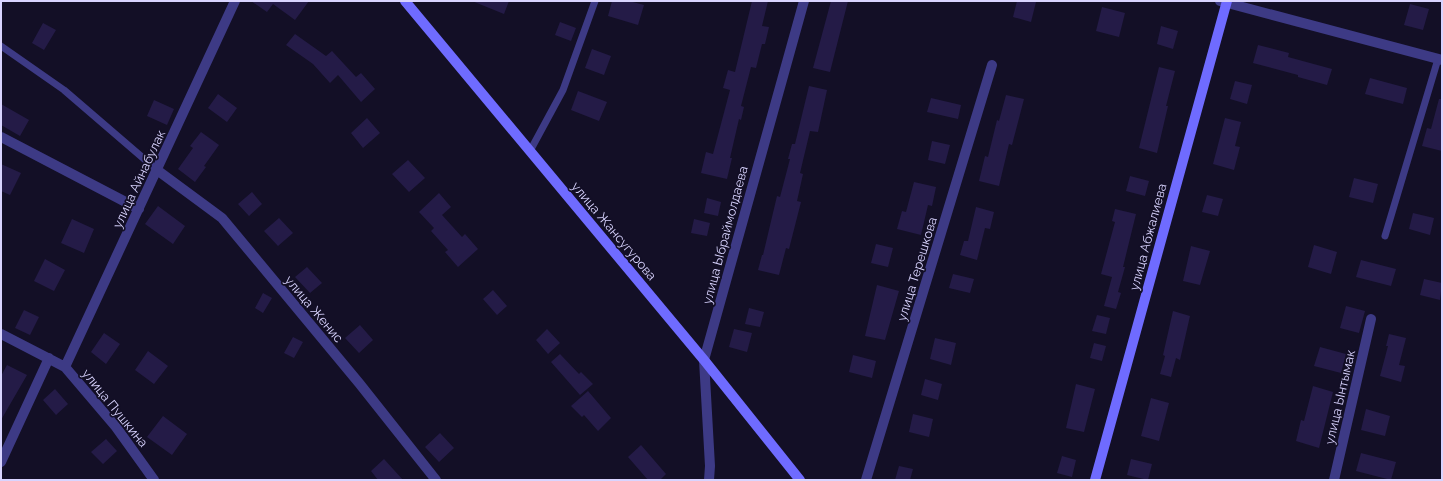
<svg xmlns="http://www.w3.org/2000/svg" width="1443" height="481" font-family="Raleway,sans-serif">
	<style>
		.building { fill: #241b47 }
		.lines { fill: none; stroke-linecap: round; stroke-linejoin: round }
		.lane { stroke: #3d3a85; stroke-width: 7 }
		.street { stroke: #3d3a85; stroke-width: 10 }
		.secondary { stroke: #6f6bff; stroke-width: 10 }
		.labels { text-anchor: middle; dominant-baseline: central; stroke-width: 3.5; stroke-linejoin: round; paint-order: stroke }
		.street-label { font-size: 13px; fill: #d9d4ff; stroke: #130f26 }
	</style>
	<rect width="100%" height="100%" fill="#130f26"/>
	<!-- building -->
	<path class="building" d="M251,1H309L295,20L273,4L267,12Z
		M472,1H509L504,14Z
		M612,1H629L644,5L638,25L608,16Z
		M752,1H768L762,26L769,27L765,44H762L756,68L751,67L741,106L744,107L741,120L739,119L730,158H732L727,179L701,173L706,152L713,154L730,90L723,88L728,70L735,72Z
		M831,1H848L830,72L813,68Z
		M1017,1L1036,2L1031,22L1013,17Z
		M1410,4L1429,9L1423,30L1404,25Z
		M1102,7L1125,13L1119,37L1096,31Z
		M560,22L576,28L571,41L555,35Z
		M43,23L56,30L44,50L32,43Z
		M1161,26L1178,31L1173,49L1157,44Z
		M295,34L326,56L332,51L356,77L361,73L375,89L361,102L338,75L330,83L313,64L286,45Z
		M1258,45L1289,53L1288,57L1332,69L1327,85L1298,77V75L1253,63Z
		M592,49L611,56L604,75L585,68Z
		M1159,67L1175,71L1166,106H1168L1157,153L1139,148Z
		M1370,78L1407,88L1403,104L1365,94Z
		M1235,81L1252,85L1247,104L1230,99Z
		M809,86L827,90L818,132L810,131L800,173L803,174L797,201L801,202L789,249L786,248L779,275L758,270L762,255H763L777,196L780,197L790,159H788L792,144H795Z
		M578,91L607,102L599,121L571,110Z
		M218,94L237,108L227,122L208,108Z
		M1006,95L1024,99L1012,145L1009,144L999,186L979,181L985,156L988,157L997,120L999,121Z
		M931,98L961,105L958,119L927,112Z
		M1439,99H1442V151L1422,146L1427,128L1431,129Z
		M154,100L174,109L167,125L147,116Z
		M1,104L29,120L20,136L1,125Z
		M367,118L380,133L363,148L351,133Z
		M1225,118L1241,122L1235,146L1240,147L1234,170L1213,164Z
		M201,132L219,145L204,166L206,167L195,182L178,169L193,148L190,146Z
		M932,141L950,145L945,164L928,160Z
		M408,160L425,178L409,192L392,174Z
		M1,164L21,173L10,195L1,191Z
		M1130,176L1149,181L1145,196L1126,191Z
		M1354,178L1378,184L1373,203L1349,197Z
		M914,182L936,187L932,206L928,205L921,235L897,229L902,211L906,212Z
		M252,192L262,204L249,216L238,204Z
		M439,193L451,207L442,215L462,237L465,234L478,249L458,267L445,252L448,250L431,231L434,228L419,212Z
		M1207,195L1223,199L1218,216L1202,212Z
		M707,198L721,202L718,216L704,213Z
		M158,206L185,226L173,244L145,224Z
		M976,207L994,212L990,229L985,228L977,260L960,255L964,241H968Z
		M1115,209L1136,214L1123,267H1125L1118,292L1121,293L1116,309L1104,306L1112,277L1101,274L1115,222L1112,221Z
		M1413,213L1434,218L1430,235L1409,229Z
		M279,218L293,233L278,246L264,231Z
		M72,219L94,229L84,253L61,243Z
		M694,219L710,223L707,236L691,233Z
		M876,244L893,248L888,267L871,263Z
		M1314,245L1337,252L1331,274L1308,267Z
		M1191,246L1210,251L1200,285L1183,281Z
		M45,259L65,270L54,291L34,281Z
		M1361,260L1396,269L1391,286L1356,277Z
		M307,267L322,283L310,293L295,277Z
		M953,274L974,279L970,293L949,288Z
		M1424,279L1442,283L1440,300L1420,295Z
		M877,285L899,291L885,340L865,336Z
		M493,290L507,306L497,315L483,299Z
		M263,293L272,298L263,313L255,308Z
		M1346,306L1365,311L1359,333L1340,328Z
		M749,308L764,312L760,327L745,324Z
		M24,310L39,317L30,335L15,328Z
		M1173,311L1190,316L1180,360L1176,358L1171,377L1160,374L1165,356L1163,355Z
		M1097,315L1110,318L1106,334L1092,331Z
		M360,325L373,340L359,353L345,338Z
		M547,329L560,343L548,354L536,340Z
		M734,329L752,333L747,352L729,347Z
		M104,333L120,344L106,364L91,352Z
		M1389,334L1406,338L1399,365L1405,366L1401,382L1380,376L1388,346H1386Z
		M293,337L303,342L294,358L284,353Z
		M935,338L956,343L951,365L930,359Z
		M1094,343L1106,346L1102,361L1090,358Z
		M1320,347L1346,354L1341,373L1314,366Z
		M148,351L168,366L154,384L135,370Z
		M560,354L579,374L581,372L593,384L580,395L551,362Z
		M853,355L876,361L872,378L849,372Z
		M7,365L27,375L1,420V376Z
		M925,379L942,384L938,400L921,395Z
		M1076,384L1095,389L1084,432L1066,428Z
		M1313,386L1333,392L1319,448L1296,441L1301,420L1304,421Z
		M55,389L68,404L56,415L43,400Z
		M588,391L611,418L598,431L584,415L582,417L571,406Z
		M1151,398L1169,403L1159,441L1141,436Z
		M1366,409L1390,416L1385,436L1361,430Z
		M913,414L933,419L929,437L909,432Z
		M163,416L187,434L172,455L147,437Z
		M440,433L454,448L439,462L425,447Z
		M106,439L117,451L103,464L91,452Z
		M641,445L666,474L660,480H648L628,457Z
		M1361,453L1396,462L1391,480L1356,471Z
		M1062,456L1076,460L1072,477L1057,473Z
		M384,459L403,480H378L371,471Z
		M1131,459L1152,464L1148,480L1127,475Z
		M899,466L913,469L910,480H895Z"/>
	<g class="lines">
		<!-- lane -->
		<path class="lane" d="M1,46L64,90L157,170
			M530,151L563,90L595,1
			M1385,236L1438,59"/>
		<!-- street -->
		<path class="street" d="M1220,1L1442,60
			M1,137L139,209
			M157,170L222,218L359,383L436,480
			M1,334L65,367L116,427L154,480
			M65,367L235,1
			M1,462L49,358
			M709,480L710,466L704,360L804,1
			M866,480L992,65
			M1334,480L1371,319"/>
		<!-- secondary -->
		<path class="secondary" d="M405,1L704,360L800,480
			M1095,480L1227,1"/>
	</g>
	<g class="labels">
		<!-- street labels -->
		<g class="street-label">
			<text transform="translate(139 179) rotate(-65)">улица Айнабулак</text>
			<text transform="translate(614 231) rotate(50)">улица Жансугурова</text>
			<text transform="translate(725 235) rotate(-75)">улица Ыбраймолдаева</text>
			<text transform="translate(1148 237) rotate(-75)">улица Абжалиева</text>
			<text transform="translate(917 269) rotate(-73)">улица Терешкова</text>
			<text transform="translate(314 309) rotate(50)">улица Женис</text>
			<text transform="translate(1340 397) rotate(-77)">улица Ынтымак</text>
			<text transform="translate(115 408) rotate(51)">улица Пушкина</text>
		</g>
	</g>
	<!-- border -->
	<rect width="1443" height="481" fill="none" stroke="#d9d4ff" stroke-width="4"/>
</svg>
